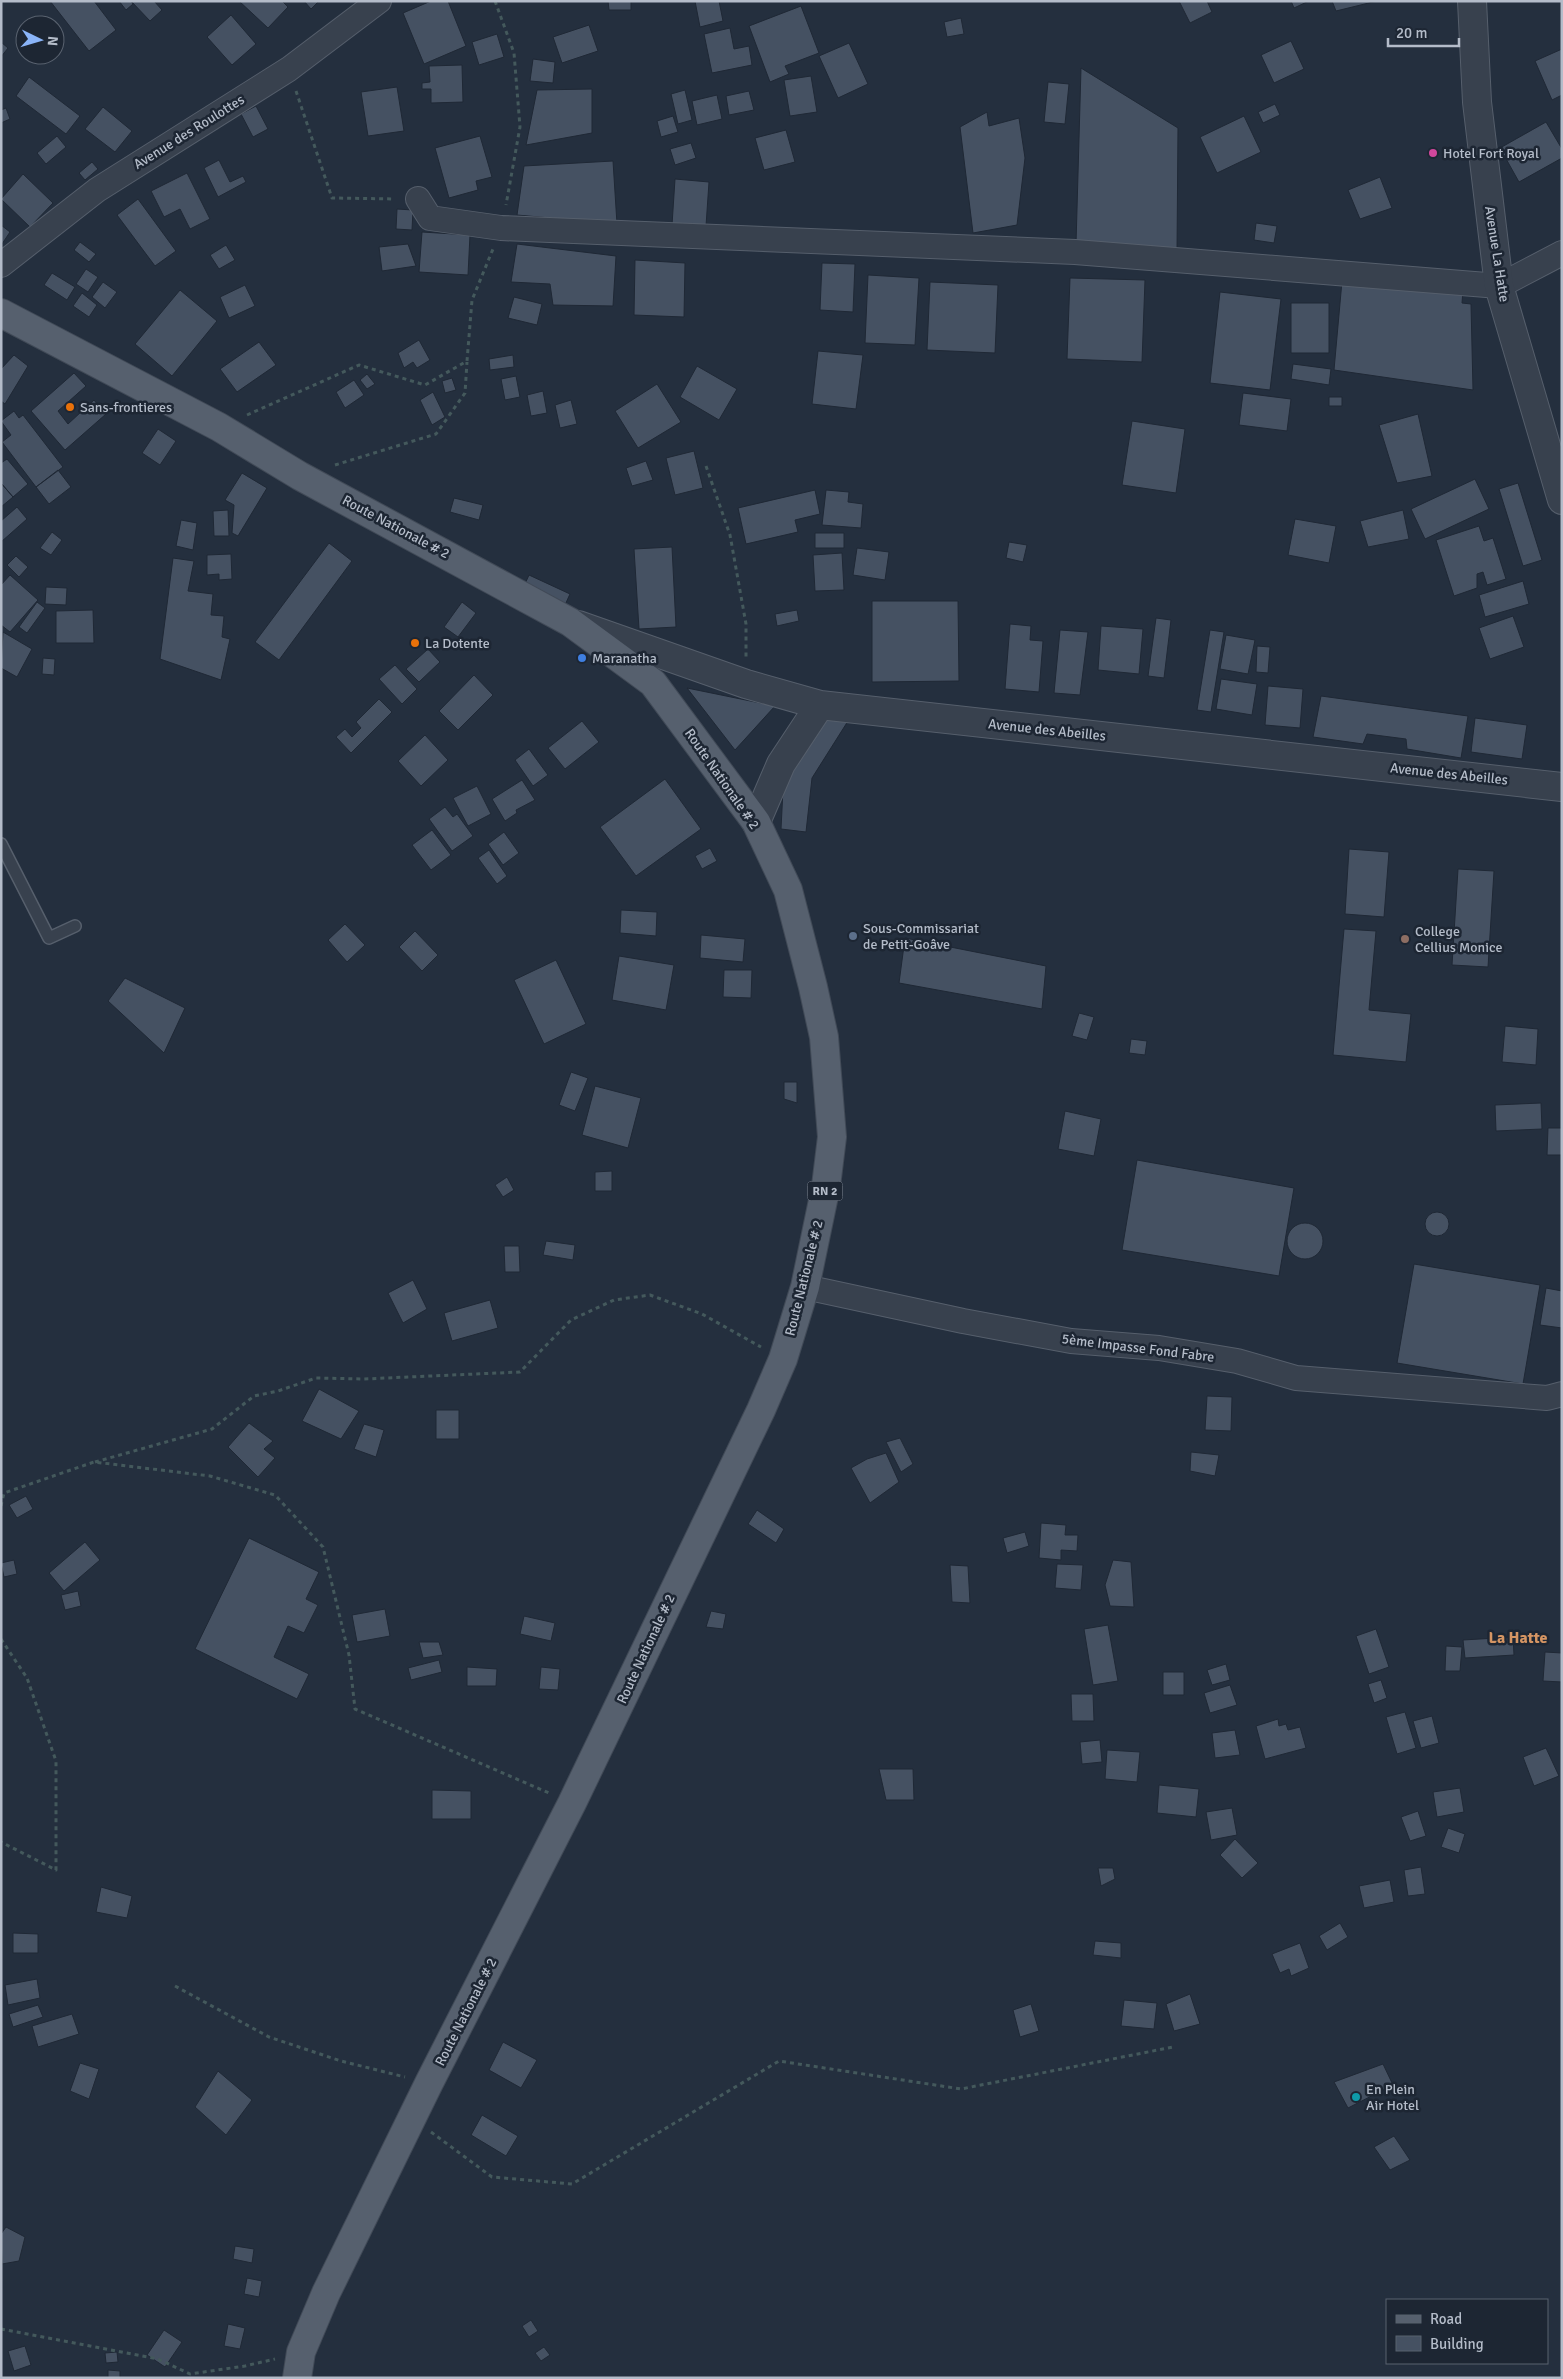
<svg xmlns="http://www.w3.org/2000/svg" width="1563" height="2379" font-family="Signika,sans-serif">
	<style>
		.building { fill: #455162; stroke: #1f2835 }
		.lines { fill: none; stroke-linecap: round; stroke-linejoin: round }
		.service-casing { stroke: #565f6c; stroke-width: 14 }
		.minor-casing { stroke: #565f6c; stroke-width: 26 }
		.tertiary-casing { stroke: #565f6c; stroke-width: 30 }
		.primary-casing { stroke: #414a57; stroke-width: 30 }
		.path { stroke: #44595c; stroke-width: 3; stroke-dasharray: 4 4; stroke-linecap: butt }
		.service { stroke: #38414e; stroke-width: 11 }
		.minor { stroke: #38414e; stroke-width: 24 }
		.tertiary { stroke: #38414e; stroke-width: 28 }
		.primary { stroke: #56606e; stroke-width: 28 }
		.hotel-dot { fill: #d1479c; stroke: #1d2633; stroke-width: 2 }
		.food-dot { fill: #e8710a; stroke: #1d2633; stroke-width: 2 }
		.shop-dot { fill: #3f7fe0; stroke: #1d2633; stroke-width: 2 }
		.service-dot { fill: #5c6f8a; stroke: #1d2633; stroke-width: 2 }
		.education-dot { fill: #8d6e63; stroke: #1d2633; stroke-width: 2 }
		.culture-dot { fill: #0f9aa8; stroke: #1d2633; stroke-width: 2 }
		.labels { text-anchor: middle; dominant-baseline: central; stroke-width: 5; stroke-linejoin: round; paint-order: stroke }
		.shield { fill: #1d2633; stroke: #878f9c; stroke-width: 1 }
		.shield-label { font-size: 12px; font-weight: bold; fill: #b4bcc9 }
		.street-label { font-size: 14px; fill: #b4bcc9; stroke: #1d2633 }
		.poi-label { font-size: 14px; fill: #b4bcc9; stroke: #1d2633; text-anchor: start }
		.quarter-label { font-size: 16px; font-weight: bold; fill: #d59563; stroke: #1d2633 }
	</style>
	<rect width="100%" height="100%" fill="#242f3e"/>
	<!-- building -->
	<path class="building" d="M50,1H94L116,30L89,51Z
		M119,1H131L133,4L126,10Z
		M131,1H154L162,10L150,21Z
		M239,1H282L288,7L268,28Z
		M304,1H319L311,9Z
		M431,1H448L466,46L424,64L403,13Z
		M608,1H631V10H609Z
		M695,1H719L723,21L700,27Z
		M1179,1H1207L1212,12L1190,23Z
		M1291,1H1309L1294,8Z
		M1332,1H1377L1336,11Z
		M801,6L819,53L785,66L789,74L770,82L749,26Z
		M231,15L256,44L232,65L207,37Z
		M961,18L964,34L947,37L944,22Z
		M589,25L598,51L562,63L553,37Z
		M730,28L734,49L749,46L752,65L712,73L704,34Z
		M497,34L504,57L479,65L472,42Z
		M1291,41L1304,69L1274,83L1261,55Z
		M1,42L8,48L1,57Z
		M849,43L868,84L838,98L819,56Z
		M1562,49V95L1552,100L1535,61Z
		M533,59L555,62L553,83L530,81Z
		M462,65L463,102L431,103V89H422V83L430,82L429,66Z
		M1081,68L1178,128L1177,251L1076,244Z
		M811,76L817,112L790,116L784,80Z
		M29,77L80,116L66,134L16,96Z
		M1048,82L1069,84L1065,124L1044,122Z
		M397,87L404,131L368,136L361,92Z
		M592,89V133L526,145L537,90Z
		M685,90L692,120L678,124L671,94Z
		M749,91L754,110L729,115L726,96Z
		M717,95L722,119L697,125L692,101Z
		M1275,104L1280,115L1263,123L1258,112Z
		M256,106L268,129L253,137L241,114Z
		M103,107L132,131L115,152L85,129Z
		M6,108L10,119L1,123V110Z
		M987,112L989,126L1019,118L1025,158L1017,225L973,233L960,127Z
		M673,116L678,132L661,137L657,121Z
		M1244,116L1261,152L1217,173L1200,137Z
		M1546,122L1562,149V158L1519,182L1500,148Z
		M786,130L795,162L764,170L755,138Z
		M57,136L66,147L46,164L37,153Z
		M480,136L492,177L476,181L478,190L449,198L435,148Z
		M691,143L696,158L675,165L670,149Z
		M219,160L230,182L243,176L246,182L218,197L204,168Z
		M613,161L617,224L517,215L524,166Z
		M92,162L98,169L85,180L79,173Z
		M187,173L210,219L190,229L180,209L164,217L151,191Z
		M23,174L53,203L30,227L1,199Z
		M1380,177L1392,208L1360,219L1348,190Z
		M675,179L709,182L706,226L672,225Z
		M138,199L176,251L155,266L117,215Z
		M397,209L413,210L412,230L396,229Z
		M1256,223L1277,226L1274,243L1254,240Z
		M1,225L10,232L2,244H1Z
		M422,232L470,235L468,275L419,272Z
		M80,242L96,254L89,262L74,250Z
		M408,244L416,266L382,271L379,247Z
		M517,244L616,256L613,306L553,305L550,284L511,282Z
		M226,245L235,260L219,269L210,255Z
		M635,260L685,263L684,317L634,315Z
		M822,263L855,264L853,312L820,310Z
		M86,269L98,277L88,292L76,284Z
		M52,273L75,287L67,300L44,285Z
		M868,275L919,278L915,345L865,343Z
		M1070,278L1145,280L1142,362L1067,359Z
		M1342,281L1463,290L1462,303L1471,304L1473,390L1334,370Z
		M103,282L117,292L105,308L92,297Z
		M930,282L998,285L995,353L927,350Z
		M245,285L255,306L229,318L220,297Z
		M180,290L217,321L172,376L135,344Z
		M1220,292L1281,299L1270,390L1210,383Z
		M82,293L97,305L89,317L73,306Z
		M514,297L542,304L537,325L508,318Z
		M1291,303H1329V353H1291Z
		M419,340L430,360L417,368L413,362L404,368L398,353Z
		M259,342L276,365L237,392L220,369Z
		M818,351L863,355L856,409L812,404Z
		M14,355L28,366L5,404L1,401V369Z
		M513,355L514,367L490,370L489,359Z
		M1293,364L1331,369L1329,385L1291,379Z
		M697,366L737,389L719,420L680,397Z
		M74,373L86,386L58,411L68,424L94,400L106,414L65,450L31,411Z
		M367,374L375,384L367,389L360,380Z
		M516,376L520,397L505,400L501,379Z
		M452,378L456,390L445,393L442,381Z
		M354,380L364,395L345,408L336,392Z
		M657,384L681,422L638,448L615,411Z
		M543,391L547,413L531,416L527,395Z
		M433,392L445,417L432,425L420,400Z
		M1243,393L1291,399L1287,431L1239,425Z
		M1329,397H1342V406H1329Z
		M571,400L577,424L560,428L555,405Z
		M14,411L19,418L23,415L63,467L36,487L2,442L11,435L1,421Z
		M1418,414L1432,476L1397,483L1379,425Z
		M1132,421L1185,429L1176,493L1122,485Z
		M158,429L176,441L160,465L142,453Z
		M694,451L703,488L675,495L666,458Z
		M7,459L28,484L13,497L1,483V463Z
		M646,461L653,480L632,486L626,468Z
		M58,470L71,487L49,504L36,487Z
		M242,473L267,488L238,536L232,533L234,505L225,500Z
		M1475,479L1489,509L1425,539L1411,509Z
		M1,483L13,497L1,507Z
		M1518,483L1542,560L1523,566L1499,489Z
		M815,490L820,514L795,520L798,532L746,544L738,508Z
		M826,490L849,492L848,502L863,504L861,528L822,525Z
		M454,498L483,505L479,520L450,512Z
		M17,507L27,519L1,542V521Z
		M228,510L229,536H214L213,511Z
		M1403,510L1409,539L1368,547L1360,521Z
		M1295,519L1336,526L1329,563L1288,555Z
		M181,520L197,523L193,550L176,546Z
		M1479,526L1484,541L1493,538L1506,579L1487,585L1483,572L1477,574V588L1454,596L1436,540Z
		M52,532L62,540L51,555L40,548Z
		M815,533H844V548H815Z
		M1009,542L1027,545L1023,562L1006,558Z
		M329,543L352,561L279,660L255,642Z
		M672,547L676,627L639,629L634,549Z
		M857,548L889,552L885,580L853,575Z
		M842,553L844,590L815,591L813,555Z
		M231,554L232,579L219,580V574L207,575V555Z
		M16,556L28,567L19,577L7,565Z
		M173,558L194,561L188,591L213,594L211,615L224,616L222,637L230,639L221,680L160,659Z
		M10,575L38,600L10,632L1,625V585Z
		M529,575L570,594L565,605L524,586Z
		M1523,581L1529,604L1485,617L1479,595Z
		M46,587L67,588L66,605L45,604Z
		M872,601H958L959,681L872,682Z
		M37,602L45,608L27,633L19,627Z
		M462,602L476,613L458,637L444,627Z
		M93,610L94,643H56V611Z
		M797,610L799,621L777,626L775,614Z
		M1513,616L1524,647L1490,659L1479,628Z
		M1156,618L1171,620L1164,678L1148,676Z
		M1010,624L1031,626L1030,640L1043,641L1039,692L1005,689Z
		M1101,626L1143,629L1139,674L1098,670Z
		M1060,630L1088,632L1080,695L1054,693Z
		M1210,630L1224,632L1211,712L1197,710Z
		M3,632L32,649L17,677L1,668Z
		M1226,635L1255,640L1248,674L1220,669Z
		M1257,646L1270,647L1268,673L1256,672Z
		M428,649L440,662L419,682L406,669Z
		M43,658L55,659L54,675L42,674Z
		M395,665L417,689L402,704L379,679Z
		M474,675L493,695L458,730L439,711Z
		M1221,679L1257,684L1252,715L1216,709Z
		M1268,686L1303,689L1300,728L1265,725Z
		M687,688L775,706L735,750Z
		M1321,696L1468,716L1461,758L1407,749L1406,739L1367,734L1363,744L1313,737Z
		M379,699L392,712L351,753L336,737L345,729L352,737L361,728L356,722Z
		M820,717L848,721L812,778L806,832L781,829L784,769Z
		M1475,718L1527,725L1522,759L1471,752Z
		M582,721L599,742L565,769L548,748Z
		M425,735L448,760L421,786L398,761Z
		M529,749L548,775L533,786L515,760Z
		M665,779L701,829L636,876L600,827Z
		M522,780L535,800L516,810L517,813L505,821L492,799Z
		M477,786L491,814L468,826L453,798Z
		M445,807L453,817L457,814L473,836L452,851L429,819Z
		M432,830L451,855L431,870L412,845Z
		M504,832L519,853L503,865L488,844Z
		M710,848L717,861L702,869L695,856Z
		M1349,849L1389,852L1384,917L1345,914Z
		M489,850L507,876L497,884L478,858Z
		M1458,869L1494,871L1488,967L1452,965Z
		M621,910L657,912L656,936L620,933Z
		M345,924L365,945L347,962L328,940Z
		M1344,929L1376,931L1369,1010L1411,1014L1406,1062L1333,1055Z
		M415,931L438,955L422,971L399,947Z
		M701,935L745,939L743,962L700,958Z
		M905,938L1046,966L1042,1009L899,983Z
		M619,956L674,965L666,1010L612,1000Z
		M556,960L586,1024L544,1044L514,980Z
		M724,970H752L751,998L723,997Z
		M125,978L185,1008L164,1053L108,1001Z
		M1079,1013L1094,1017L1087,1040L1072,1036Z
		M1505,1026L1538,1029L1536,1065L1502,1062Z
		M1131,1039L1147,1041L1145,1055L1129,1053Z
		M571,1072L588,1078L575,1111L559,1105Z
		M784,1082H797V1103L784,1099Z
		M595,1086L641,1098L628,1148L582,1135Z
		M1541,1103L1542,1129L1496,1131L1495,1105Z
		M1065,1111L1101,1119L1094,1156L1058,1149Z
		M1548,1128H1562V1155H1547Z
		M1137,1160L1294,1188L1279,1276L1122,1250Z
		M612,1171V1191H595V1172Z
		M507,1177L514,1190L503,1197L495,1185Z
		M1425 1224a12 12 0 1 1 24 0a12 12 0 1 1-24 0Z
		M1287 1241a18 18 0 1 1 36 0a18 18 0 1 1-36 0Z
		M546,1241L575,1245L573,1260L543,1255Z
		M504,1246H519L520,1272H505Z
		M1414,1264L1540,1285L1523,1384L1397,1363Z
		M413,1280L427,1309L403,1323L388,1293Z
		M1546,1288L1562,1291V1328L1540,1325Z
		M490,1300L498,1328L452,1341L444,1313Z
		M319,1389L359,1411L341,1439L302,1421Z
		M1207,1396L1232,1397L1231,1431L1205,1430Z
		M436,1410H459V1439H436Z
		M249,1423L273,1441L264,1449L275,1458L258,1477L228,1447Z
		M364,1424L384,1430L376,1457L354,1449Z
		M900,1438L913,1464L901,1472L886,1442Z
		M1191,1452L1219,1455L1215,1476L1190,1471Z
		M886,1453L899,1482L870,1503L851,1468L867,1459Z
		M26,1496L33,1509L17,1518L9,1505Z
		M757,1510L784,1529L776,1543L748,1524Z
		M1041,1523L1066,1525L1065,1535H1078L1077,1551L1061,1550V1560L1039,1558Z
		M1025,1532L1029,1546L1007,1553L1003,1538Z
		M249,1538L319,1572L306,1599L318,1605L304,1633L288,1626L274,1657L309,1674L297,1699L195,1649Z
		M85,1542L100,1560L64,1591L49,1573Z
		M14,1560L17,1574L4,1577L1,1563Z
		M1113,1560L1131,1562L1134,1607L1110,1606L1105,1585Z
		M1057,1564L1083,1565L1081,1590L1055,1588Z
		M950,1565L968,1566L970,1603L952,1602Z
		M78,1591L81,1606L65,1610L61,1595Z
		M385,1609L390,1636L357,1642L352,1615Z
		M711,1611L726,1614L723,1629L706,1627Z
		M524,1616L555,1623L551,1641L520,1634Z
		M1108,1625L1118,1681L1093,1685L1084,1629Z
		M1376,1629L1389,1667L1369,1674L1356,1636Z
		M1513,1637L1514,1655L1465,1658L1463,1640Z
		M419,1642H439L443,1655L423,1658Z
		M1446,1646L1462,1647L1460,1671H1445Z
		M1545,1652L1562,1653V1682L1543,1681Z
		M439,1660L442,1672L411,1680L408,1668Z
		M1226,1664L1230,1680L1212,1685L1207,1670Z
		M467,1667L497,1669L496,1686H467Z
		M541,1667L560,1669L558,1690L539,1689Z
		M1163,1672H1184V1695H1163Z
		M1381,1680L1387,1698L1374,1703L1368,1684Z
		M1230,1685L1237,1705L1210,1713L1204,1693Z
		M1071,1694H1093L1094,1721H1072Z
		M1405,1712L1416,1748L1397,1754L1386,1717Z
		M1432,1716L1439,1743L1421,1748L1413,1721Z
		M1278,1719L1279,1726L1286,1724L1288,1730L1300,1727L1306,1748L1265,1759L1256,1726Z
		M1235,1730L1240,1755L1215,1758L1212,1733Z
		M1100,1740L1102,1762L1082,1764L1080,1742Z
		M1546,1748L1559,1776L1534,1786L1523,1757Z
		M1107,1750L1140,1752L1137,1782L1105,1779Z
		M879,1769H913L914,1800H886Z
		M1159,1785L1199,1789L1196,1817L1157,1813Z
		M1460,1788L1464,1812L1437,1817L1433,1792Z
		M432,1790L471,1791V1819H432Z
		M1232,1808L1237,1835L1211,1840L1206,1812Z
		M1418,1811L1426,1836L1410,1841L1401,1817Z
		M1448,1828L1465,1834L1459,1853L1441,1847Z
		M1235,1839L1258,1863L1242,1878L1220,1855Z
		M1421,1867L1425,1894L1408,1896L1404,1870Z
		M1098,1868H1113L1115,1879L1101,1886Z
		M1390,1880L1394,1902L1364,1908L1359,1886Z
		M101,1887L132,1896L127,1918L96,1912Z
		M1340,1923L1348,1937L1327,1950L1319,1936Z
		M13,1933L38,1934V1953H13Z
		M1095,1941L1121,1943V1958L1093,1955Z
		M1300,1943L1309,1968L1291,1976L1289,1969L1280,1973L1272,1954Z
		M37,1979L40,1998L8,2005L5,1985Z
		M1190,1994L1200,2024L1174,2031L1166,2004Z
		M1124,2000L1157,2003L1154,2029L1121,2026Z
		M1031,2004L1039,2031L1020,2037L1013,2010Z
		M38,2005L43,2017L13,2027L9,2014Z
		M72,2014L79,2034L38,2047L32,2026Z
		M503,2042L537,2060L521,2088L489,2070Z
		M80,2063L99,2069L89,2099L70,2091Z
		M1383,2064L1393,2085L1348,2108L1334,2082Z
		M218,2071L252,2100L226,2135L195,2107Z
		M482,2115L518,2136L506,2156L471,2135Z
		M1394,2136L1410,2160L1390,2170L1374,2147Z
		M6,2227L25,2237L19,2261L2,2264L1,2234Z
		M235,2246L254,2249L252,2263L233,2259Z
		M247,2278L262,2281L259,2297L244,2294Z
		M531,2320L538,2331L529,2337L522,2326Z
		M228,2324L245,2328L240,2349L224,2346Z
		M164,2330L182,2342L165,2367L147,2355Z
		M25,2346L31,2365L14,2371L8,2351Z
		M544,2347L550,2355L541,2361L535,2353Z
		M117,2352L118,2362L106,2363L105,2353Z
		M108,2370L120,2371V2378H108Z"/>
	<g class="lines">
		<!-- service casing -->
		<g class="service-casing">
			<path id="service" d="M1,844L49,938L75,926"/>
		</g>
		<!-- minor casing -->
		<g class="minor-casing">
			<path id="minor" d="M418,199L430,218L501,228L1075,252L1499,286L1562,253
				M1,265L97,190L289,69L379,1
				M805,1287L963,1321L1071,1341L1159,1348L1237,1361L1296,1378L1547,1398L1562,1394"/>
		</g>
		<!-- tertiary casing -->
		<g class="tertiary-casing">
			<path id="tertiary" d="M1472,1L1477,102L1499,286L1562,500
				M578,625L746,684L820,705L1562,787
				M756,822L781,764L820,705"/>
		</g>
		<!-- primary casing -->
		<g class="primary-casing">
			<path id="primary" d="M1,313L219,427L300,476L570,622L653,683L756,822L788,890L813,987L824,1037L832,1137L826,1186L805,1287L783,1359L761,1410L572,1803L429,2083L326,2293L301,2352L297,2378"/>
		</g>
		<!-- path -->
		<path class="path" d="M495,1L514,53L520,127L506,205
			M296,91L332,198L395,199
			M247,415L359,365L425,385L467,361L472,300L493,249
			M335,465L436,434L465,393L467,362
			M706,466L730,535L746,624V657
			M95,1462L212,1429L254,1396L278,1391L316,1378L364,1379L520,1372L571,1320L614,1300L650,1295L702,1314L761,1347
			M1,1506L4,1493L94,1462L210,1476L275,1495L323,1547L349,1655L355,1709L549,1793
			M1,1639L27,1678L56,1761V1870L1,1842
			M175,1986L269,2037L341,2061L405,2077
			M431,2132L492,2177L572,2184L779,2061L961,2089L1173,2047
			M1,2329L158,2359L190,2374L245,2366L275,2359"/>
		<!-- service -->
		<use href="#service" class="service"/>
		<!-- minor -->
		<use href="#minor" class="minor"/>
		<!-- tertiary -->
		<use href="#tertiary" class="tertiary"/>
		<!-- primary -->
		<use href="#primary" class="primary"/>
	</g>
	<!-- markers -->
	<circle class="hotel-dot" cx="1433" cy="153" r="5"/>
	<g class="food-dot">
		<circle cx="70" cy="407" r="5"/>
		<circle cx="415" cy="643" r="5"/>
	</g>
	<circle class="shop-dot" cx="582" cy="658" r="5"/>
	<circle class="service-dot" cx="853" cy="936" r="5"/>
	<circle class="education-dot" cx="1405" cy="939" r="5"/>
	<circle class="culture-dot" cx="1356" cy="2097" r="5"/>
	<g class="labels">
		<!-- shield labels -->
		<rect class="shield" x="807.5" y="1181.5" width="35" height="19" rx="4"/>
		<g class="shield-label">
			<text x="825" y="1191">RN 2</text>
		</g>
		<!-- street labels -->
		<g class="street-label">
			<text transform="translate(189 132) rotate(-32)">Avenue des Roulottes</text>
			<text transform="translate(1497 254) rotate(81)">Avenue La Hatte</text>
			<text transform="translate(396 527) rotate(28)">Route Nationale # 2</text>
			<text transform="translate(1047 730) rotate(6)">Avenue des Abeilles</text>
			<text transform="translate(1449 774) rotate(6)">Avenue des Abeilles</text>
			<text transform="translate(722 779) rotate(55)">Route Nationale # 2</text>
			<text transform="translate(804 1278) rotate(-76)">Route Nationale # 2</text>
			<text transform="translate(1138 1348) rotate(7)">5ème Impasse Fond Fabre</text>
			<text transform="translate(646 1649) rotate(-65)">Route Nationale # 2</text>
			<text transform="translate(466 2012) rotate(-63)">Route Nationale # 2</text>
		</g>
		<!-- poi labels -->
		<g class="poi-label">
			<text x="1443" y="153">Hotel Fort Royal</text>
			<text x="80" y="407">Sans-frontieres</text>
			<text x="425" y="643">La Dotente</text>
			<text x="592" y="658">Maranatha</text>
			<text x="863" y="928">Sous-Commissariat<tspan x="863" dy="16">de Petit-Goâve</tspan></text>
			<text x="1415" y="931">College<tspan x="1415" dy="16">Cellius Monice</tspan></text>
			<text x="1366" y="2089">En Plein<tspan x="1366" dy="16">Air Hotel</tspan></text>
		</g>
		<!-- quarter labels -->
		<g class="quarter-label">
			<text x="1518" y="1638">La Hatte</text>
		</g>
	</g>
	<!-- border -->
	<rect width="1563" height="2379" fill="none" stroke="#b4bcc9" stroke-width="5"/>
	<!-- legend -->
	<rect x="1386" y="2299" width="162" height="65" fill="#1d2633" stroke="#59626f"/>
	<rect x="1396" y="2315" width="25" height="8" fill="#56606e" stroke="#59626f"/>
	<text x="1430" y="2324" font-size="15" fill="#b4bcc9">Road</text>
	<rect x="1396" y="2336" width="25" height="15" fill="#455162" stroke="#59626f"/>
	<text x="1430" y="2349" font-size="15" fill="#b4bcc9">Building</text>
	<!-- north arrow -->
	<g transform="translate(40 40) rotate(95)"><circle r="24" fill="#1d2633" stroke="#59626f"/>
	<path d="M0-4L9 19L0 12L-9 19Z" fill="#8ab4f8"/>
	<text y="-8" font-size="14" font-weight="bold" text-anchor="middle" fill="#b4bcc9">N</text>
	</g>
	<!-- scale -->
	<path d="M1388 38v8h71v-8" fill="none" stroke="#b4bcc9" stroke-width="2.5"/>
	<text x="1396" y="38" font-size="15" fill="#b4bcc9" stroke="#1d2633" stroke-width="4" paint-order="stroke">20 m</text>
</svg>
